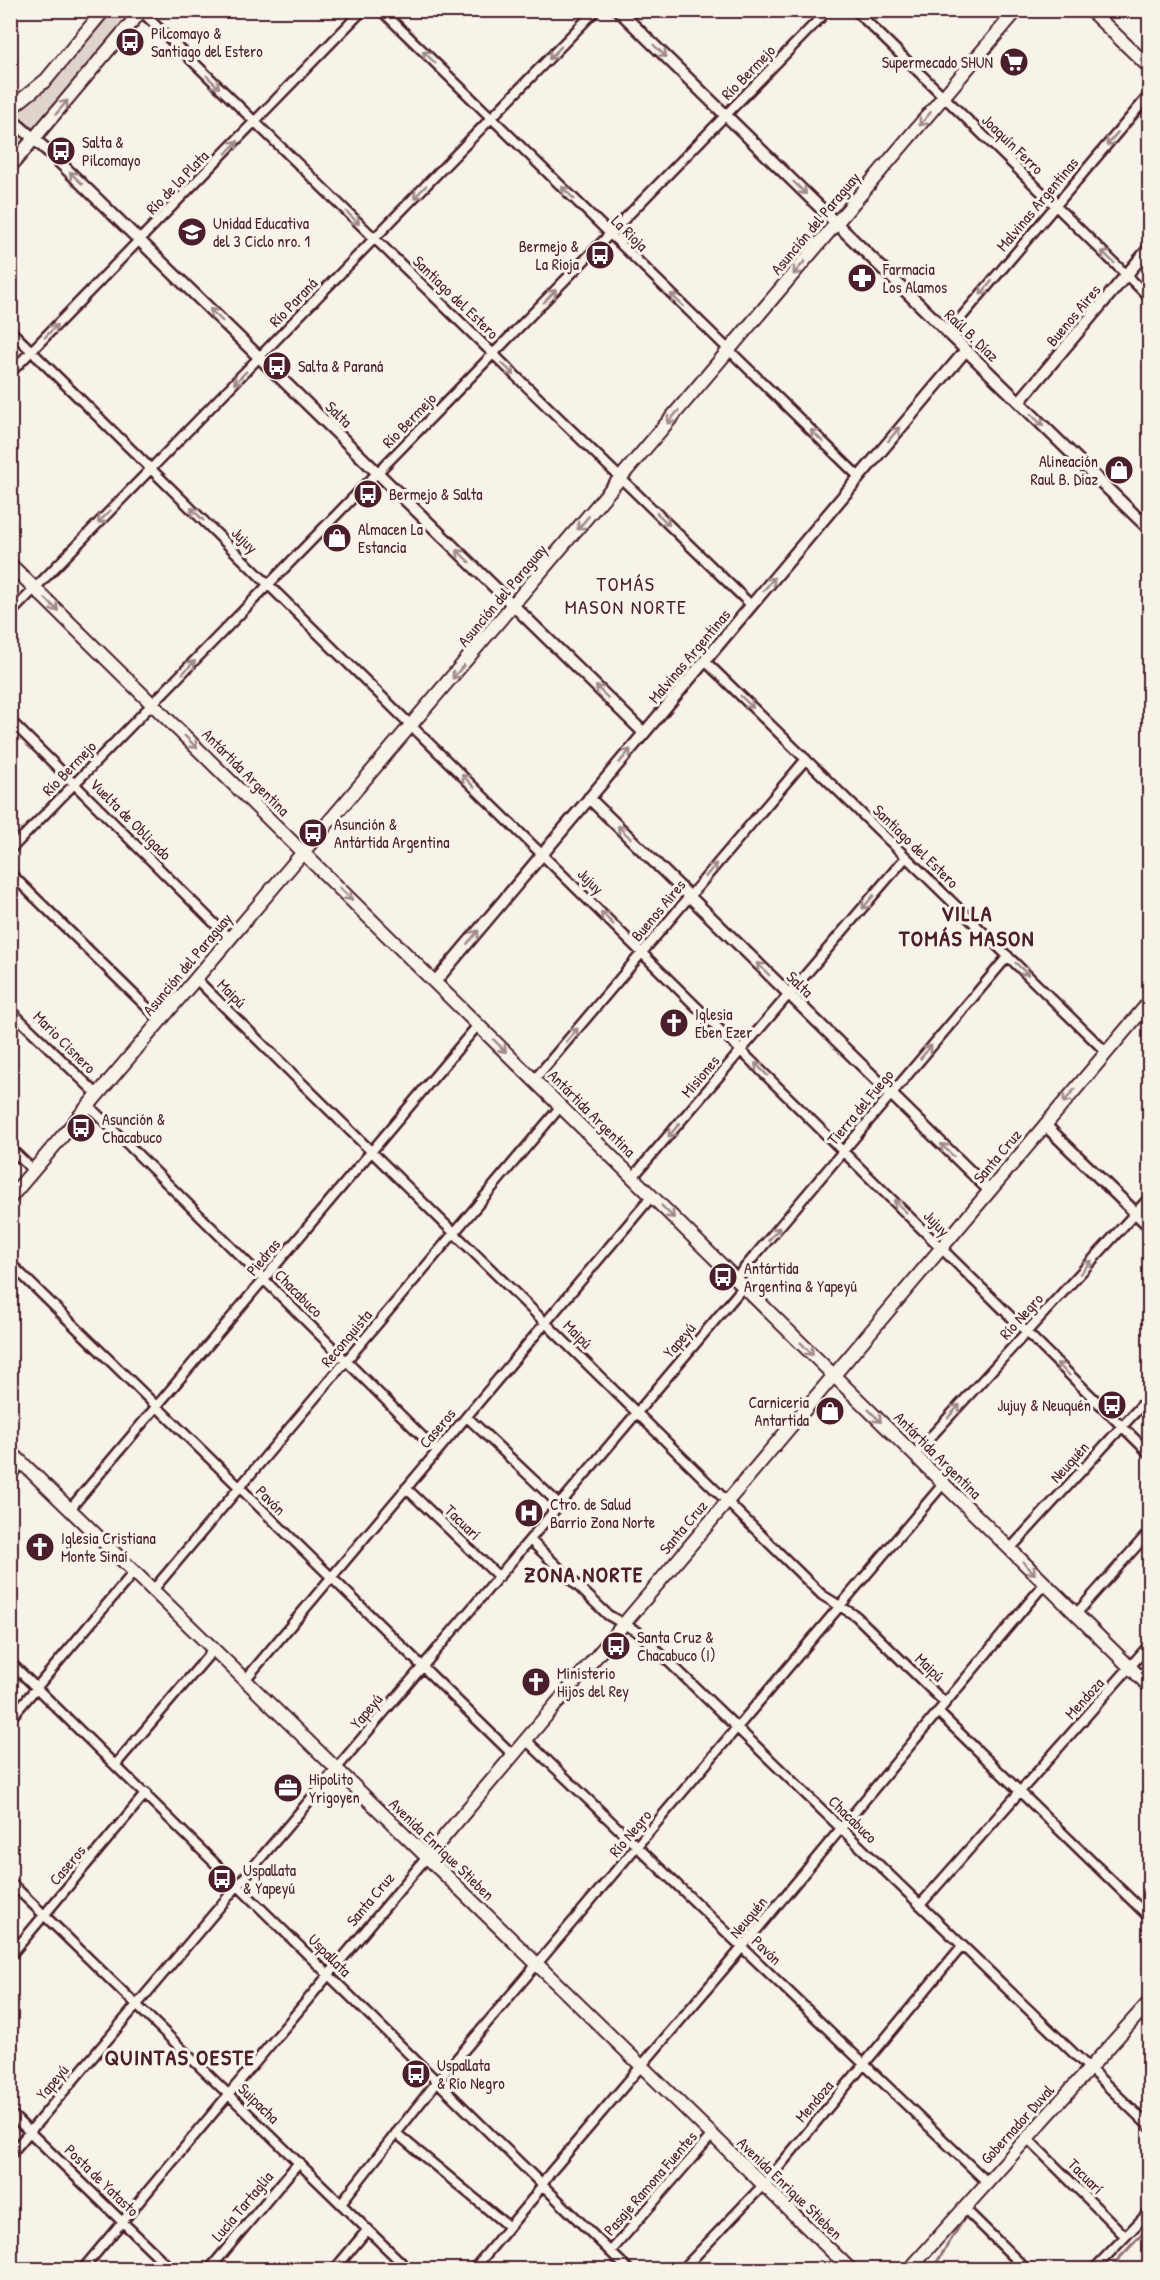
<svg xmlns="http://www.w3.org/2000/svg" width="1160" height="2280" font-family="'Patrick Hand',sans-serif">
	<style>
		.green { fill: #ded4cc; stroke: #947a7c; stroke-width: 1.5 }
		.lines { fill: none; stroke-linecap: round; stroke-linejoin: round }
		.stream { stroke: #8e7275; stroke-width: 3 }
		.minor-casing { stroke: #4a1f2b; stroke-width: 13 }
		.tertiary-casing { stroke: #4a1f2b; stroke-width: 15 }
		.secondary-casing { stroke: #4a1f2b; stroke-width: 16 }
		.minor { stroke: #f7f3e8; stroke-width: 8 }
		.tertiary { stroke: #f7f3e8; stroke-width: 10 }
		.secondary { stroke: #f7f3e8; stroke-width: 12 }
		.oneway { stroke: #a0898a }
		.labels { text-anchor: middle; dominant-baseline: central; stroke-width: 6; stroke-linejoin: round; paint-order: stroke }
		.poi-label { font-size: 16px; fill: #4a1f2b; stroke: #f7f3e8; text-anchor: start }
		.street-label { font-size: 16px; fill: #4a1f2b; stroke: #f7f3e8 }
		.quarter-label { font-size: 20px; letter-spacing: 1.5px; fill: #4a1f2b; stroke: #f7f3e8 }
		.district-label { font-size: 22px; font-weight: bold; letter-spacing: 1.5px; fill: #4a1f2b; stroke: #f7f3e8 }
	</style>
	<rect width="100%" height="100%" fill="#f7f3e8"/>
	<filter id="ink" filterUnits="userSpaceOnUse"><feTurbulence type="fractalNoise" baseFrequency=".0167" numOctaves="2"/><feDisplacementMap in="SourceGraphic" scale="12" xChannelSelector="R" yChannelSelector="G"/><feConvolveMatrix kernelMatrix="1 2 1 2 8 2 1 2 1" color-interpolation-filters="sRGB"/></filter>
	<g filter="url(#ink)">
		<!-- green -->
		<path class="green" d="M113,11H125L126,20L36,128H30L18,118L17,112L47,88Z
			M10,126L24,138L19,146L11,142Z"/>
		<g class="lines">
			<!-- stream -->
			<path class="stream" d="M932,2270L967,2214
				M1108,2270L1150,2226"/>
			<!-- minor casing -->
			<g class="minor-casing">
				<path id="minor" d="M140,10L751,605
					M381,10L859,477
					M855,10L1150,298
					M10,330L1150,1454
					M948,333L1150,94
					M10,373L363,10
					M1141,521L1150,511
					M10,614L596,10
					M705,661L1106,1052
					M10,720L230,939
					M10,850L828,10
					M10,873L161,1021
					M196,979L822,1595L856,1616L945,1703
					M10,1010L98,1095
					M534,1080L806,759
					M89,1106L437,1451
					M10,1148L34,1171
					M633,1177L906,857
					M10,1263L513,1755
					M736,1278L1008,956
					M467,1417L560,1505
					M915,1454L1150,1197
					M10,1476L22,1463
					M406,1488L499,1577
					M70,1509L478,1025
					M530,1540L608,1615L638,1632L1150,2127
					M1010,1549L1150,1396
					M153,1590L561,1106
					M1076,1614L1150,1531
					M10,1662L629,2270
					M245,1680L652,1196
					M938,1712L1150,1918
					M10,1719L134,1572
					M526,1740L987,2182
					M116,1764L214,1649
					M10,1882L409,2270
					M920,1905L1150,1644
					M10,1956L146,1793
					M10,2113L172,2270
					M396,2133L509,2227
					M1027,2138L1125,2236
					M10,2155L744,1286
					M341,2203L432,2088L944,1483
					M964,2208L1027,2270
					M611,2251L712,2135
					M82,2270L427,1857
					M209,2270L299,2162
					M334,2270L368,2229
					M473,2270L534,2197L550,2173L735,1956L1045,1583
					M682,2270L768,2180L962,1946
					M1093,2270L1150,2211"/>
			</g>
			<!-- tertiary casing -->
			<g class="tertiary-casing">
				<path id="tertiary" d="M618,10L1150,530
					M10,118L49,152L644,733
					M1019,402L1150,247
					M589,798L989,1190
					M435,982L966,350
					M1045,1125L1150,1227"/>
			</g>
			<!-- secondary casing -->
			<g class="secondary-casing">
				<path id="secondary" d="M1090,10L1150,68
					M10,109L46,80L104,10
					M10,167L142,10
					M10,564L1150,1687
					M10,1198L1017,10
					M10,1451L851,2270
					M427,1857L1150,1001
					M909,2270L1150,2001"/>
			</g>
			<!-- minor -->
			<use href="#minor" class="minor"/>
			<!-- tertiary -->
			<use href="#tertiary" class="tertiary"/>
			<!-- secondary -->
			<use href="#secondary" class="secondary"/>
		</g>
		<!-- one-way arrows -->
		<defs><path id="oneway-shaft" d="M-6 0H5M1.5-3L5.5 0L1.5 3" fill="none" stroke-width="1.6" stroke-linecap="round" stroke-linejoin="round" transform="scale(1.5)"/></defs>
		<g class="oneway">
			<use href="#oneway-shaft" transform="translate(660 51) rotate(44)"/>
			<use href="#oneway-shaft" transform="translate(555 53) rotate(134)"/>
			<use href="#oneway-shaft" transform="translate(429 57) rotate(-136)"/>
			<use href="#oneway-shaft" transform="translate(213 82) rotate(44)"/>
			<use href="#oneway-shaft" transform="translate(62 107) rotate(-50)"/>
			<use href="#oneway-shaft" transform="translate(925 119) rotate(130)"/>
			<use href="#oneway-shaft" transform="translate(1112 139) rotate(130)"/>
			<use href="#oneway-shaft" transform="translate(232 147) rotate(-46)"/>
			<use href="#oneway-shaft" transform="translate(76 178) rotate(-136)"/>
			<use href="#oneway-shaft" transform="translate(800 188) rotate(44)"/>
			<use href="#oneway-shaft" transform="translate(420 192) rotate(134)"/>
			<use href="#oneway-shaft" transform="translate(568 193) rotate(-136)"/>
			<use href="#oneway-shaft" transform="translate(353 218) rotate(44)"/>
			<use href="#oneway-shaft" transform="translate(1108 257) rotate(-136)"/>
			<use href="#oneway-shaft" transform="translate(799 268) rotate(130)"/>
			<use href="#oneway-shaft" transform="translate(986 288) rotate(130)"/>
			<use href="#oneway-shaft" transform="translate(550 296) rotate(-46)"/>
			<use href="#oneway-shaft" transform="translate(677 300) rotate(-136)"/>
			<use href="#oneway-shaft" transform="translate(216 315) rotate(-136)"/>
			<use href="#oneway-shaft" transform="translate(51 331) rotate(-46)"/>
			<use href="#oneway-shaft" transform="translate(508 369) rotate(44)"/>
			<use href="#oneway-shaft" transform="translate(240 378) rotate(134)"/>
			<use href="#oneway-shaft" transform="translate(673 417) rotate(130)"/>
			<use href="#oneway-shaft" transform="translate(1037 420) rotate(44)"/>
			<use href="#oneway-shaft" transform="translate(894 434) rotate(-50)"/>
			<use href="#oneway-shaft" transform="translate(817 436) rotate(-136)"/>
			<use href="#oneway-shaft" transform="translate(197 514) rotate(-135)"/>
			<use href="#oneway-shaft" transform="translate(104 517) rotate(134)"/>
			<use href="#oneway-shaft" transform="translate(663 519) rotate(44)"/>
			<use href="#oneway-shaft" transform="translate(583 523) rotate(130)"/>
			<use href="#oneway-shaft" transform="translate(463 556) rotate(-136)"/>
			<use href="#oneway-shaft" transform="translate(769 584) rotate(-50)"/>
			<use href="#oneway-shaft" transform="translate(52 605) rotate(45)"/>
			<use href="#oneway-shaft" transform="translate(189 667) rotate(-46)"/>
			<use href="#oneway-shaft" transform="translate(458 672) rotate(130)"/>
			<use href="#oneway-shaft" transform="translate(602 692) rotate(-136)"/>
			<use href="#oneway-shaft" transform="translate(747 702) rotate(44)"/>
			<use href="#oneway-shaft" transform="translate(191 742) rotate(45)"/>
			<use href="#oneway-shaft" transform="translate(625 756) rotate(-50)"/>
			<use href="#oneway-shaft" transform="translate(468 781) rotate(-135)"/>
			<use href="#oneway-shaft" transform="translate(624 832) rotate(-136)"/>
			<use href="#oneway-shaft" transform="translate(711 870) rotate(-50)"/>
			<use href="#oneway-shaft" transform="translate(346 894) rotate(45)"/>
			<use href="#oneway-shaft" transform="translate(868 902) rotate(130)"/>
			<use href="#oneway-shaft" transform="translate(607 918) rotate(-135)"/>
			<use href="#oneway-shaft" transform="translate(473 937) rotate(-50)"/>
			<use href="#oneway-shaft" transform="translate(763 969) rotate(-136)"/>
			<use href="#oneway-shaft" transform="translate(1022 969) rotate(44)"/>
			<use href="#oneway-shaft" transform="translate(572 1035) rotate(-50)"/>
			<use href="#oneway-shaft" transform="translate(500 1046) rotate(45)"/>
			<use href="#oneway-shaft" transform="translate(926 1052) rotate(-50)"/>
			<use href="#oneway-shaft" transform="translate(761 1069) rotate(-135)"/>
			<use href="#oneway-shaft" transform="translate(1069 1096) rotate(130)"/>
			<use href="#oneway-shaft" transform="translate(674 1130) rotate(130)"/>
			<use href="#oneway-shaft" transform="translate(947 1150) rotate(-136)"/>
			<use href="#oneway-shaft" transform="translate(900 1206) rotate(-135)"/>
			<use href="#oneway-shaft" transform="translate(668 1212) rotate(45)"/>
			<use href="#oneway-shaft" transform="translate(774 1234) rotate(-50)"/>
			<use href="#oneway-shaft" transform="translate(1086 1267) rotate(-48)"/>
			<use href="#oneway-shaft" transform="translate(807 1349) rotate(45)"/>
			<use href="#oneway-shaft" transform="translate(1063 1369) rotate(-136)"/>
			<use href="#oneway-shaft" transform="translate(954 1411) rotate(-48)"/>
			<use href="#oneway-shaft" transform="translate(875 1416) rotate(45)"/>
			<use href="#oneway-shaft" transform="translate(1029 1568) rotate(45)"/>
		</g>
	</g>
	<!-- icons -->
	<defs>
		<g id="bus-disc" transform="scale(1.5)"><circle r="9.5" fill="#4a1f2b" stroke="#f7f3e8"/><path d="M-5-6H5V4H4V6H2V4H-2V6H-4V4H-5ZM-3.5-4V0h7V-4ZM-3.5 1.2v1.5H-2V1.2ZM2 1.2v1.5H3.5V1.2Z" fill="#fff"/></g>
		<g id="supermarket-disc" transform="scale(1.5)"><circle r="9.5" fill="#4a1f2b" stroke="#f7f3e8"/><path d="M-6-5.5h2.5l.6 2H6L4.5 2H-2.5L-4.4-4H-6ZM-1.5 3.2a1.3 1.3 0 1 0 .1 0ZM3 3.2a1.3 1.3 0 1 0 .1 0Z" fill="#fff"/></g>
		<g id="school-disc" transform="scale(1.5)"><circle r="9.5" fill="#4a1f2b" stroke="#f7f3e8"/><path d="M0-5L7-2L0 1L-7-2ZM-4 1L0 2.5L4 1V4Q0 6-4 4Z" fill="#fff"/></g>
		<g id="pharmacy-disc" transform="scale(1.5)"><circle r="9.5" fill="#4a1f2b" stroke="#f7f3e8"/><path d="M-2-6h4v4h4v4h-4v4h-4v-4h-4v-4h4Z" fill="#fff"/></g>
		<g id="shop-disc" transform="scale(1.5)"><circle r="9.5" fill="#4a1f2b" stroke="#f7f3e8"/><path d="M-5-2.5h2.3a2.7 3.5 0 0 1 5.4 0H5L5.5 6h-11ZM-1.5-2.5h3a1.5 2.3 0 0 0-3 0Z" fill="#fff"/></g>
		<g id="church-disc" transform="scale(1.5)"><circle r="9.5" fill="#4a1f2b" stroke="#f7f3e8"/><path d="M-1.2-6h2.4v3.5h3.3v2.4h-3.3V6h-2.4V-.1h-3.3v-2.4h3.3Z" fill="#fff"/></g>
		<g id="hospital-disc" transform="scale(1.5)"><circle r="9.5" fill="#4a1f2b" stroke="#f7f3e8"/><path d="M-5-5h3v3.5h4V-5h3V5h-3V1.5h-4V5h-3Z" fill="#fff"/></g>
		<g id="office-disc" transform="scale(1.5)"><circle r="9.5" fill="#4a1f2b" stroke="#f7f3e8"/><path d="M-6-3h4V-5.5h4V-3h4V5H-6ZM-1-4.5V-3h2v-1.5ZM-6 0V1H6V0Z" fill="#fff"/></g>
	</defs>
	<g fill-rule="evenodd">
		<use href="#bus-disc" x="130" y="42"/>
		<use href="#supermarket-disc" x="1014" y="62"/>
		<use href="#bus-disc" x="61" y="151"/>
		<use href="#school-disc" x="192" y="232"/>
		<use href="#bus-disc" x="600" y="255"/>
		<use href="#pharmacy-disc" x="862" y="278"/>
		<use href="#bus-disc" x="277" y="366"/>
		<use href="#shop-disc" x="1119" y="470"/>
		<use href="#bus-disc" x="368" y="494"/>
		<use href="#shop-disc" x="337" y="538"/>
		<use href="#bus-disc" x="313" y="833"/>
		<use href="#church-disc" x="674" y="1023"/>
		<use href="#bus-disc" x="81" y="1128"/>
		<use href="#bus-disc" x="723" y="1277"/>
		<use href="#bus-disc" x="1112" y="1405"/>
		<use href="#shop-disc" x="830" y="1411"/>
		<use href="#hospital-disc" x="529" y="1513"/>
		<use href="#church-disc" x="40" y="1547"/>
		<use href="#bus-disc" x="616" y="1646"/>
		<use href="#church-disc" x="536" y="1682"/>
		<use href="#office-disc" x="288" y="1788"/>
		<use href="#bus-disc" x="222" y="1879"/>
		<use href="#bus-disc" x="416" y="2074"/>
	</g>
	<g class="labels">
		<!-- poi labels -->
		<g class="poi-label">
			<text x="151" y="33">Pilcomayo &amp;<tspan x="151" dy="18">Santiago del Estero</tspan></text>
			<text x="993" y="62" text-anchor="end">Supermecado SHUN</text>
			<text x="82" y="142">Salta &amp;<tspan x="82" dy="18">Pilcomayo</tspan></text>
			<text x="213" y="223">Unidad Educativa<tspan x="213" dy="18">del 3 Ciclo nro. 1</tspan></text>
			<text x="579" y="246" text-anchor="end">Bermejo &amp;<tspan x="579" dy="18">La Rioja</tspan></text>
			<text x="883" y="269">Farmacia<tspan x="883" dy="18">Los Alamos</tspan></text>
			<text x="298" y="366">Salta &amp; Paraná</text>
			<text x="1098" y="461" text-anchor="end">Alineación<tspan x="1098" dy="18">Raul B. Diaz</tspan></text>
			<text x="389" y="494">Bermejo &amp; Salta</text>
			<text x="358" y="529">Almacen La<tspan x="358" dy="18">Estancia</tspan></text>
			<text x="334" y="824">Asunción &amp;<tspan x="334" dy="18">Antártida Argentina</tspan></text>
			<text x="695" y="1014">Iglesia<tspan x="695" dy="18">Eben Ezer</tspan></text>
			<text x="102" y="1119">Asunción &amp;<tspan x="102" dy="18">Chacabuco</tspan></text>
			<text x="744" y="1268">Antártida<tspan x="744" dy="18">Argentina &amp; Yapeyú</tspan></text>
			<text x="809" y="1402" text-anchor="end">Carniceria<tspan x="809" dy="18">Antartida</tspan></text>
			<text x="1091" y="1405" text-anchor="end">Jujuy &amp; Neuquén</text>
			<text x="550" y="1504">Ctro. de Salud<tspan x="550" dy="18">Barrio Zona Norte</tspan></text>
			<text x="61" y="1538">Iglesia Cristiana<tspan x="61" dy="18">Monte Sinaí</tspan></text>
			<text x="637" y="1637">Santa Cruz &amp;<tspan x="637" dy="18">Chacabuco (I)</tspan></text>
			<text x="557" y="1673">Ministerio<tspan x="557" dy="18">Hijos del Rey</tspan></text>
			<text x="309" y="1779">Hipolito<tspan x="309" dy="18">Yrigoyen</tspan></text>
			<text x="243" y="1870">Uspallata<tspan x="243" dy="18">&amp; Yapeyú</tspan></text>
			<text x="437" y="2065">Uspallata<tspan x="437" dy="18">&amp; Río Negro</tspan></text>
		</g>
		<!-- street labels -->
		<g class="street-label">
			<text transform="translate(748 72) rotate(-46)">Río Bermejo</text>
			<text transform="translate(1013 144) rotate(44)">Joaquín Ferro</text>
			<text transform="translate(177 182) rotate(-46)">Río de la Plata</text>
			<text transform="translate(1037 204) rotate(-50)">Malvinas Argentinas</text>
			<text transform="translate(815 223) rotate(-50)">Asunción del Paraguay</text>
			<text transform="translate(630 233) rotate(44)">La Rioja</text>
			<text transform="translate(456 297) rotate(44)">Santiago del Estero</text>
			<text transform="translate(293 302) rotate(-46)">Río Paraná</text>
			<text transform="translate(1073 315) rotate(-50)">Buenos Aires</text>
			<text transform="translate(972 335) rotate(44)">Raúl B. Díaz</text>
			<text transform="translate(339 414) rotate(44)">Salta</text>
			<text transform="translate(409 420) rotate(-46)">Río Bermejo</text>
			<text transform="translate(245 540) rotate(45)">Jujuy</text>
			<text transform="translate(502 595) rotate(-50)">Asunción del Paraguay</text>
			<text transform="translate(689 656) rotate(-50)">Malvinas Argentinas</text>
			<text transform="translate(69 768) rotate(-46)">Río Bermejo</text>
			<text transform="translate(246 772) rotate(45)">Antártida Argentina</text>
			<text transform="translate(131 819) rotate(45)">Vuelta de Obligado</text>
			<text transform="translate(916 846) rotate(44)">Santiago del Estero</text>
			<text transform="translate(591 881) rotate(45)">Jujuy</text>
			<text transform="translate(658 910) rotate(-50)">Buenos Aires</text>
			<text transform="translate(187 964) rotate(-50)">Asunción del Paraguay</text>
			<text transform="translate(800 984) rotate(44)">Salta</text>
			<text transform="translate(232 993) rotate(45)">Maipú</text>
			<text transform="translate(65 1042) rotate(45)">Mario Cisnero</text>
			<text transform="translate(700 1076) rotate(-50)">Misiones</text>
			<text transform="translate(860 1107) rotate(-50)">Tierra del Fuego</text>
			<text transform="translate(592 1113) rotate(45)">Antártida Argentina</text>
			<text transform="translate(997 1156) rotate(-50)">Santa Cruz</text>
			<text transform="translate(937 1223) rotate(46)">Jujuy</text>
			<text transform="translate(263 1257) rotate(-50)">Piedras</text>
			<text transform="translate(299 1293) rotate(45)">Chacabuco</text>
			<text transform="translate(1021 1316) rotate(-48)">Río Negro</text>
			<text transform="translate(578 1334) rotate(45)">Maipú</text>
			<text transform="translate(346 1338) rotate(-50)">Reconquista</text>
			<text transform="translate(679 1340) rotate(-50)">Yapeyú</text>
			<text transform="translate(437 1428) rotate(-50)">Caseros</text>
			<text transform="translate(938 1455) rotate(45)">Antártida Argentina</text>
			<text transform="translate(1069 1462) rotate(-48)">Neuquén</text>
			<text transform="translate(271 1500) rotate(45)">Pavón</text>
			<text transform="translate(463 1522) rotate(44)">Tacuarí</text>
			<text transform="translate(683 1527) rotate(-50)">Santa Cruz</text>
			<text transform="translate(930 1667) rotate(44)">Maipú</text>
			<text transform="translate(1084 1698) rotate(-48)">Mendoza</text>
			<text transform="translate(366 1711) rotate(-50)">Yapeyú</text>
			<text transform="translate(853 1819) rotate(44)">Chacabuco</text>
			<text transform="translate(630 1833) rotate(-50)">Río Negro</text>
			<text transform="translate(442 1849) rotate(44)">Avenida Enrique Stieben</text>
			<text transform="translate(67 1865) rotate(-50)">Caseros</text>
			<text transform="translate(370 1899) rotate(-50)">Santa Cruz</text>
			<text transform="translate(748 1917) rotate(-50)">Neuquén</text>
			<text transform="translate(767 1950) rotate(44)">Pavón</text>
			<text transform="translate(330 1955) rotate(45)">Uspallata</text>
			<text transform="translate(52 2082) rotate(-50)">Yapeyú</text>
			<text transform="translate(814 2101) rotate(-50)">Mendoza</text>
			<text transform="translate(259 2103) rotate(44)">Suipacha</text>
			<text transform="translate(1017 2124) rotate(-48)">Gobernador Duval</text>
			<text transform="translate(1086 2176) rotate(45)">Tacuarí</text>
			<text transform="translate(102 2180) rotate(44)">Posta de Yatasto</text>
			<text transform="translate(650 2183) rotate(-49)">Pasaje Ramona Fuentes</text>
			<text transform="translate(790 2188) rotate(44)">Avenida Enrique Stieben</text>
			<text transform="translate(242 2206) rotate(-50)">Lucía Tartaglia</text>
		</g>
		<!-- quarter labels -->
		<g class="quarter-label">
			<text x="626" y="583">TOMÁS<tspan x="626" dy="23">MASON NORTE</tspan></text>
		</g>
		<!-- district labels -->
		<g class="district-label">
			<text x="967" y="913">VILLA<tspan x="967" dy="25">TOMÁS MASON</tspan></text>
			<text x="584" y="1574">ZONA NORTE</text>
			<text x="180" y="2057">QUINTAS OESTE</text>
		</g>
	</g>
	<!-- margin -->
	<rect width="1160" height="2280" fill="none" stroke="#f7f3e8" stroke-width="36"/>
	<rect x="18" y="18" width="1124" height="2244" fill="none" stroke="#4a1f2b" stroke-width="2" filter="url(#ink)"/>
</svg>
